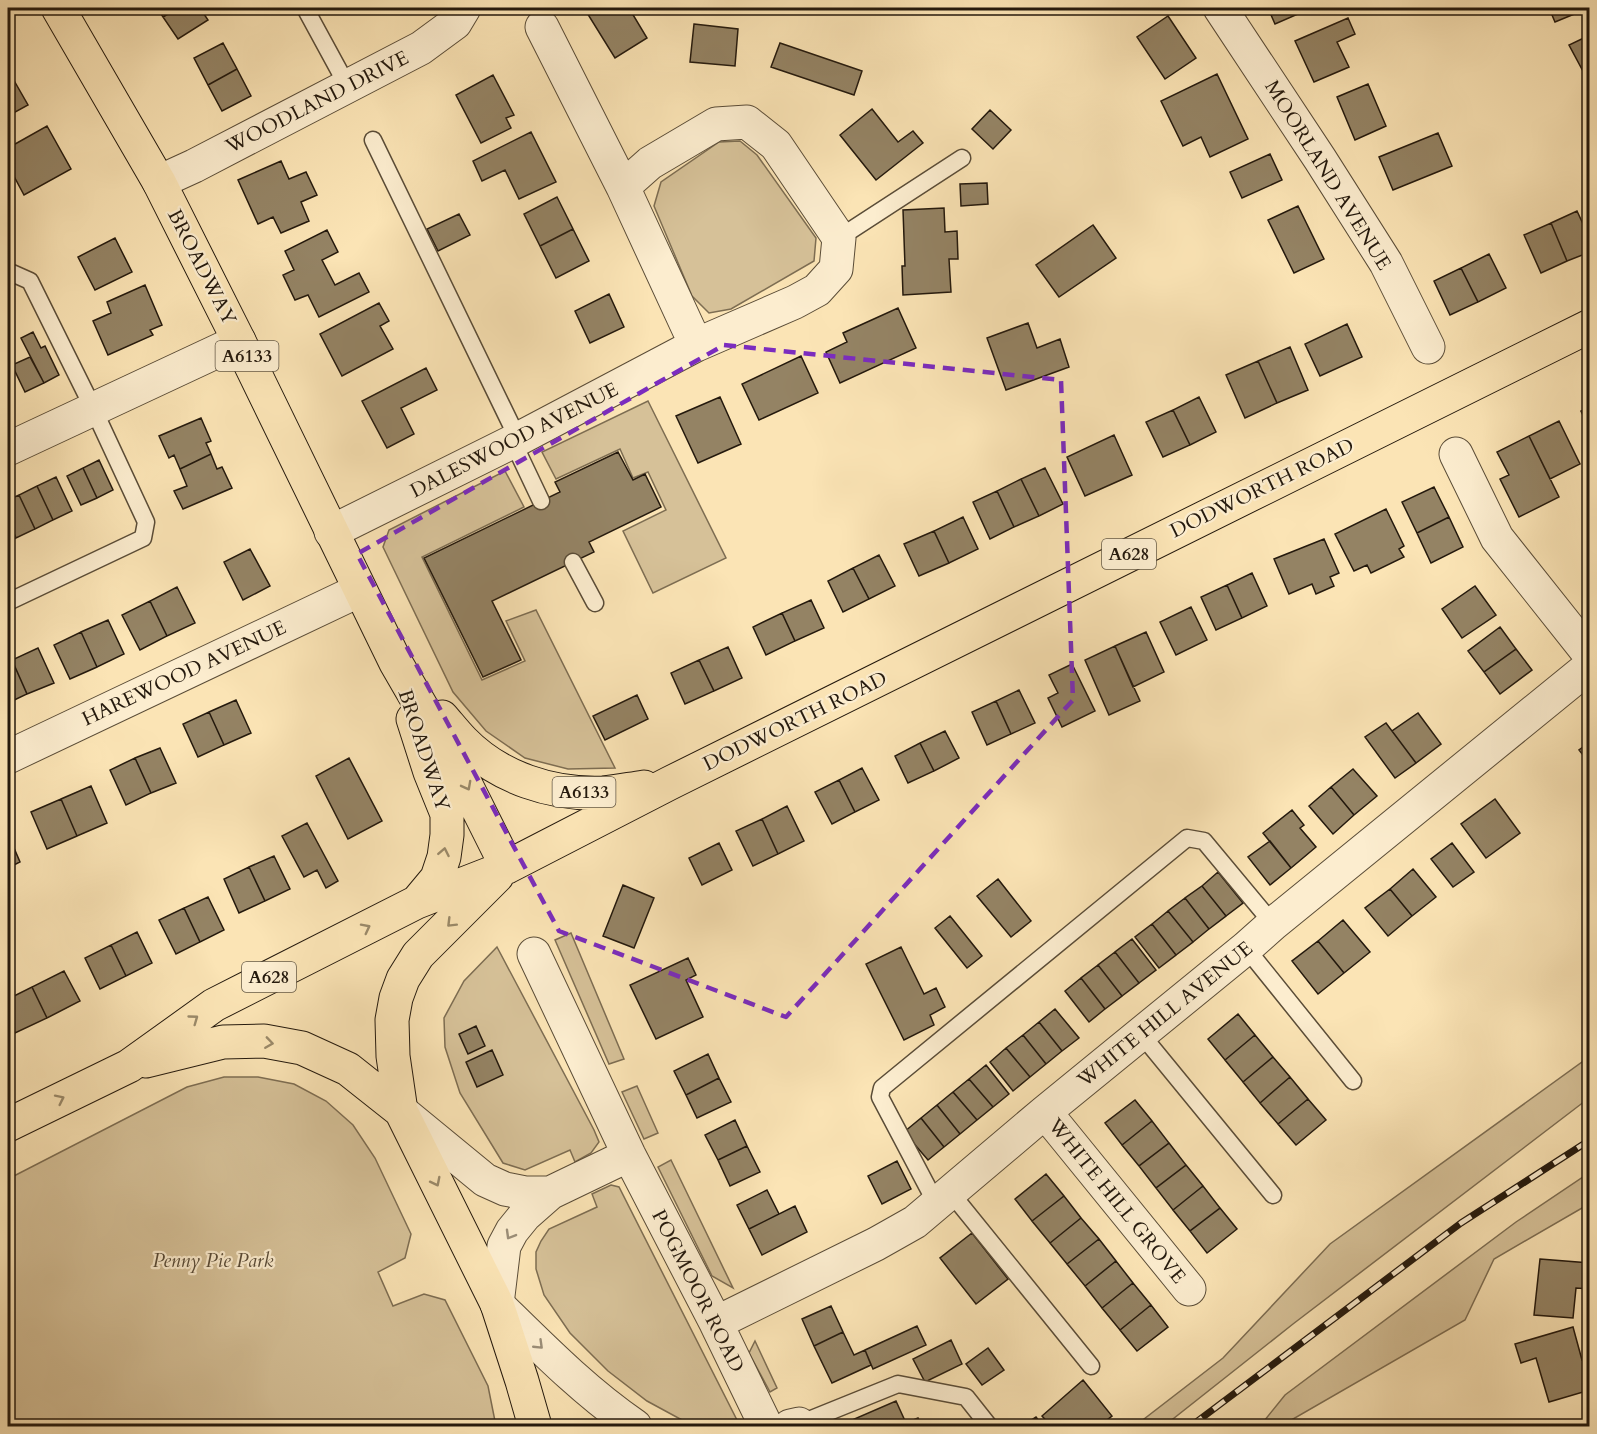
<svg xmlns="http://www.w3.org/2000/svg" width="1597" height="1434" font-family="Cardo,serif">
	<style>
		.green { fill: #d6c198; stroke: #7d6d52; stroke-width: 1.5 }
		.building { fill: #948364; stroke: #24190d; stroke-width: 1.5 }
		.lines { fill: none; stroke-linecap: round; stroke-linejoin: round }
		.service-casing { stroke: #5a4c37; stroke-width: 19 }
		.minor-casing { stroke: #5a4c37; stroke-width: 35 }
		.tertiary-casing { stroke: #5a4c37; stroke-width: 35 }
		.trunk-casing { stroke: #24190d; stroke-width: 35 }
		.service { stroke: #fcedcf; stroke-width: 16 }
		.minor { stroke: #fcedcf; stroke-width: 33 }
		.tertiary { stroke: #fcedcf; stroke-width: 33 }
		.trunk { stroke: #fbe4b5; stroke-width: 33 }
		.rail-casing { stroke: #24190d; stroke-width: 7 }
		.rail { stroke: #fcedcf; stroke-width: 4.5; stroke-dasharray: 14; stroke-linecap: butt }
		.oneway { stroke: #9a8969 }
		.oneway2 { stroke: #9b8e78 }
		.marked { fill: none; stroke: #7b2cbf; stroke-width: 4.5; stroke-dasharray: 12 8; stroke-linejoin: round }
		.labels { text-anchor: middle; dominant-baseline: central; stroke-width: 4.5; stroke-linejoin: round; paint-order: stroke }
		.shield { fill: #fcedcf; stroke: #655947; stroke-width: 1.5 }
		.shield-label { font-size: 18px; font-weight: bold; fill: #24190d }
		.street-label { font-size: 20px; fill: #24190d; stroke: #fcedcf }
		.park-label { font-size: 20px; font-style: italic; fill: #594b37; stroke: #fcedcf }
	</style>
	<rect width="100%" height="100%" fill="#fbe4b5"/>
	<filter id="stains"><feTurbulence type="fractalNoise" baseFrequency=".00333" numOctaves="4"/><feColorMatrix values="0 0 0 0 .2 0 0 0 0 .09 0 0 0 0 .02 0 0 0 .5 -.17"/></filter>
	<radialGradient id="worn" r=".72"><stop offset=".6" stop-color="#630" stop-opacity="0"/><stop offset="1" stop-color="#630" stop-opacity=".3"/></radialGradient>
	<!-- green -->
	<path class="green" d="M740,141L757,155L816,238L814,261L731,309L709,313L692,296L654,206L661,182L719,142Z
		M648,401L726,558L653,593L623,531L666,510L648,472L633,478L620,449L556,479L542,452Z
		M505,471L524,507L422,557L482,680L525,661L506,621L536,610L615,768L568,769L525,758L486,731L453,692L383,547L389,530Z
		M571,933L624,1059L609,1064L555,940Z
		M497,947L594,1130L599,1142L591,1153L575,1162L570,1150L525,1170L503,1163L460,1093L445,1047L444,1018L464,981Z
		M1589,1057V1098L1293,1324L1164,1426H1135L1223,1358L1330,1244Z
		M224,1077H258L294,1084L326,1101L353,1125L375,1158L411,1234L405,1258L378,1272L393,1306L424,1294L445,1300L488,1386L496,1426H8V1179L187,1087Z
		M637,1086L658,1133L644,1139L622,1092Z
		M671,1160L733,1288L712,1276L658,1167Z
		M1589,1173V1204L1494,1259L1465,1320L1281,1426H1260L1285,1395L1516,1222Z
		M611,1185L619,1187L740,1426H693L647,1401L608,1371L570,1333L544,1295L536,1269V1252L541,1241L549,1229L597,1207L592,1194Z
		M755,1341L777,1388L770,1392L749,1353Z"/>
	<!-- building -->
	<path class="building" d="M157,8H178L163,17Z
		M178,8H200L208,20L178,39L163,17Z
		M584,8H629L647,38L615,58Z
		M1268,8H1303L1305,11L1275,24Z
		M1549,8H1589L1555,22Z
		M1168,16L1196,58L1165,79L1137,37Z
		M1348,18L1355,34L1337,42L1349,67L1314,82L1295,41Z
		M694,24L738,29L735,66L690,62Z
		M1590,35V70L1584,73L1569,45Z
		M223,43L237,69L208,85L194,58Z
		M780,43L862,71L854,95L771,67Z
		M237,69L251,96L222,111L208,85Z
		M8,70L28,105L8,116Z
		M1217,74L1248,139L1210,157L1201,137L1183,146L1161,101Z
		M493,75L514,115L506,118L511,128L481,143L456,95Z
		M1368,84L1386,126L1355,140L1337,97Z
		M872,109L898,142L913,131L923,143L876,180L840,135Z
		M990,110L1011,130L993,149L972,129Z
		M47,126L71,169L24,195L8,165V148Z
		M531,132L556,182L519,199L505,170L482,181L473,161Z
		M1438,133L1452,166L1393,190L1379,157Z
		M1270,154L1282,180L1242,198L1230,172Z
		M281,161L289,179L306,172L317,195L301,202L309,221L281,233L273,217L258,224L238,180Z
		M987,183L988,204L961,206L960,184Z
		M557,197L573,229L540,246L524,214Z
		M1298,206L1324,259L1294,273L1268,220Z
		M944,208L945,232L957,231L958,259H949L951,292L903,295L902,266H905L903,210Z
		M1577,211L1590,239V252L1567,261L1551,223Z
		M459,214L470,235L438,251L427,229Z
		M1551,223L1567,261L1541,273L1524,235Z
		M1093,225L1116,258L1059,297L1036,265Z
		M573,229L589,261L556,278L540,246Z
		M327,230L338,252L322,260L335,285L359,273L369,292L319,317L308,295L295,300L283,275L294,270L285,251Z
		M115,238L132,272L95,290L78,257Z
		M1489,254L1506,288L1478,302L1461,268Z
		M1461,268L1478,302L1450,315L1434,281Z
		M145,285L162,325L150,330L153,335L108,355L93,321L111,313L107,302Z
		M609,294L624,327L590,343L575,311Z
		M379,303L389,321L380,326L393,349L342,376L320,334Z
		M898,308L916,348L840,383L826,352L847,342L843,333Z
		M1028,323L1037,348L1060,339L1069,367L1006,390L987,338Z
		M1347,324L1362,357L1320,376L1305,344Z
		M33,332L41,348L45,346L59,375L44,383L21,338Z
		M1290,347L1308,390L1277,403L1258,361Z
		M801,356L818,393L759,420L742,384Z
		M30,357L44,383L25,392L12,365Z
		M1258,361L1277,403L1245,418L1226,375Z
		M426,368L437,390L401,408L414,434L387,448L362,401Z
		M720,397L741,444L698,463L676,416Z
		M1199,397L1216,432L1190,445L1173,410Z
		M1590,407V430L1581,411Z
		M1173,410L1190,445L1163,457L1146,422Z
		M201,418L211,441L206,443L211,454L180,469L174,455L169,458L159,436Z
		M1559,421L1580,464L1550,479L1529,436Z
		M1114,435L1132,475L1085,496L1067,457Z
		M1529,436L1559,497L1519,517L1500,479L1509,475L1497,452Z
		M618,452L633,480L645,474L661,507L589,542L594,552L492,601L521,660L483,677L424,558L560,492L555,482Z
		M211,454L217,469L222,467L232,488L183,509L174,491L187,486L180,469Z
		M99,460L113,490L97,498L83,468Z
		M83,468L97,498L81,505L67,476Z
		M1045,468L1063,504L1039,516L1021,479Z
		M56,477L72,511L53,520L37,486Z
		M1021,479L1039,516L1014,527L997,491Z
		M37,486L53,520L35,529L19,495Z
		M1434,487L1449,517L1417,533L1402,502Z
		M997,491L1014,527L990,539L973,502Z
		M19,495L35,529L16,538L8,519V500Z
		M1386,509L1404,546L1399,549L1404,557L1371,573L1367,565L1354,571L1335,534Z
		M963,517L978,549L949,563L934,531Z
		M1449,517L1463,547L1431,563L1417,533Z
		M8,519L16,538L8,542Z
		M934,531L949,563L919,576L904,544Z
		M1324,539L1339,573L1330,577L1334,586L1316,594L1312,584L1289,594L1274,559Z
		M250,549L270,586L243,600L224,562Z
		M879,555L895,586L869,599L853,568Z
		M853,568L869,599L843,612L828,581Z
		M1252,573L1267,606L1242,618L1227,585Z
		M1227,585L1242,618L1216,630L1201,597Z
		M1475,586L1496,615L1462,638L1442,609Z
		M177,587L195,623L167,636L150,601Z
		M811,600L824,628L795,641L782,613Z
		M150,601L167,636L140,650L122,615Z
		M1191,607L1207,640L1176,655L1160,622Z
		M782,613L795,641L766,655L753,627Z
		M108,620L124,654L97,667L81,632Z
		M1500,627L1516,649L1484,672L1468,651Z
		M81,632L97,667L70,679L54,645Z
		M1146,632L1164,672L1133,687L1115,646Z
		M1115,646L1140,701L1109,715L1085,660Z
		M728,647L742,678L714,691L699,660Z
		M38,648L54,683L27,694L12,660Z
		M1516,649L1532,670L1500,694L1484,672Z
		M12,660L27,694L8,703V662Z
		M699,660L714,691L685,704L671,673Z
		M1072,664L1095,711L1062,727L1048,698L1058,693L1049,675Z
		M1019,690L1035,723L1011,734L996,701Z
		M637,695L648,719L605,740L593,716Z
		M236,700L251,733L224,745L209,712Z
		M996,701L1011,734L987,745L972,712Z
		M209,712L224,745L198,757L183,724Z
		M1418,713L1441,744L1416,763L1392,731Z
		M1386,723L1416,763L1395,778L1365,737Z
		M945,731L959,758L934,771L920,743Z
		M1590,742V764L1579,750Z
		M920,743L934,771L908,783L895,756Z
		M160,748L176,783L151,793L135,758Z
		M135,758L151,793L126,805L110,770Z
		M349,758L382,821L348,839L316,776Z
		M862,768L879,800L855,812L839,780Z
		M1353,769L1377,796L1354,815L1331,787Z
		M839,780L855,812L832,824L815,792Z
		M91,786L107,823L77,836L61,799Z
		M1331,787L1354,815L1333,834L1309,806Z
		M61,799L77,836L47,849L31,812Z
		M1495,799L1520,833L1486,858L1461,824Z
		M787,806L804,841L778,854L762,819Z
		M1292,810L1304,825L1300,828L1316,847L1291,868L1263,833Z
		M762,819L778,854L753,866L736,831Z
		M307,823L338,881L326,888L317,870L304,877L282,836Z
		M8,834L20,862L8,868Z
		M1270,841L1291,868L1270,885L1248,857Z
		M719,843L732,870L702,885L689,858Z
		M1452,843L1474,872L1453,887L1431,859Z
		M274,856L290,889L265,901L249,867Z
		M249,867L265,901L239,913L224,879Z
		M1413,869L1436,897L1412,916L1390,889Z
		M1218,872L1243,903L1226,916L1202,886Z
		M998,879L1031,921L1011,937L977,896Z
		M623,885L654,898L634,948L603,936Z
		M1202,886L1226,916L1209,929L1185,898Z
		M1390,889L1412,916L1388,936L1365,908Z
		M208,897L224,930L200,942L184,908Z
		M1185,898L1209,929L1193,942L1168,911Z
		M184,908L200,942L176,954L159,920Z
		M1168,911L1193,942L1176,955L1152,924Z
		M950,916L982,956L967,968L935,928Z
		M1343,920L1370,952L1344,973L1318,941Z
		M1152,924L1176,955L1159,968L1135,937Z
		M137,932L152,963L126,976L111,945Z
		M1132,939L1156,970L1139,983L1115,952Z
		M1318,941L1344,973L1318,994L1292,961Z
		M111,945L126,976L100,989L85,958Z
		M901,947L924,994L936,988L945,1007L930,1015L934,1025L904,1040L866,964Z
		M1115,952L1139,983L1122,996L1098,965Z
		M688,958L696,975L686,980L703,1017L656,1039L630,985Z
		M1098,965L1122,996L1105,1009L1081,978Z
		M64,971L80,1001L47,1018L32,987Z
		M1081,978L1105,1009L1089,1022L1065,991Z
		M32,987L47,1018L15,1033L8,1018V999Z
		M1055,1009L1079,1038L1062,1051L1039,1022Z
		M1238,1014L1255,1035L1225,1060L1208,1039Z
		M1039,1022L1062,1051L1046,1064L1023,1035Z
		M476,1026L485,1046L468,1054L459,1034Z
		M1023,1035L1046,1064L1030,1077L1006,1048Z
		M1255,1035L1273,1057L1243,1082L1225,1060Z
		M1006,1048L1030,1077L1013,1091L990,1062Z
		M492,1050L503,1075L477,1087L466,1062Z
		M708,1054L719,1078L686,1095L674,1071Z
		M1273,1057L1290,1077L1260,1103L1243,1082Z
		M986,1065L1009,1094L993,1107L969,1079Z
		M1290,1077L1308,1099L1278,1124L1260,1103Z
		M719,1078L731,1102L697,1118L686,1095Z
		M969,1079L993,1107L977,1120L953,1092Z
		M953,1092L977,1120L960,1134L937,1105Z
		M1308,1099L1326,1120L1296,1145L1278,1124Z
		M1135,1100L1152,1121L1122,1145L1105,1123Z
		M937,1105L960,1134L944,1147L921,1118Z
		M921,1118L944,1147L928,1160L904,1132Z
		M735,1120L747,1146L718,1160L705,1135Z
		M1152,1121L1169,1143L1139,1166L1122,1145Z
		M1169,1143L1186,1165L1156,1188L1139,1166Z
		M747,1146L760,1172L730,1186L718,1160Z
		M897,1161L911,1189L882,1204L868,1176Z
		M1186,1165L1203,1186L1173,1210L1156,1188Z
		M1046,1174L1064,1196L1032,1221L1015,1199Z
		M1203,1186L1220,1208L1190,1231L1173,1210Z
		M767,1190L779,1214L749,1229L737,1205Z
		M1064,1196L1081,1218L1050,1243L1032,1221Z
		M795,1206L807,1232L762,1255L749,1229Z
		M1220,1208L1237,1229L1207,1253L1190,1231Z
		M1081,1218L1099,1239L1067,1264L1050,1243Z
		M972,1233L1008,1279L976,1304L940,1258Z
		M1099,1239L1116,1261L1085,1286L1067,1264Z
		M1540,1259L1590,1263V1289L1576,1288L1573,1318L1534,1315Z
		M1116,1261L1133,1283L1102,1308L1085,1286Z
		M1133,1283L1151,1305L1120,1330L1102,1308Z
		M1151,1305L1168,1327L1137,1351L1120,1330Z
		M831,1306L843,1332L814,1346L802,1319Z
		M917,1326L926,1345L873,1369L865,1350Z
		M1573,1327L1582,1360L1590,1358V1390L1549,1402L1536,1358L1521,1363L1515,1344Z
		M843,1332L854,1355L865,1350L871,1365L832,1383L814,1346Z
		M951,1340L962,1364L925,1382L913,1359Z
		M988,1348L1004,1370L982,1385L966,1364Z
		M1083,1380L1112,1416L1099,1426H1051L1042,1416Z
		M896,1401L906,1423L918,1418L922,1426H850L852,1420Z
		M1036,1417L1043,1426H1022Z"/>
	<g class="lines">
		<!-- service casing -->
		<g class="service-casing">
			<path id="service" d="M305,8L348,87
				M373,140L518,439
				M839,238L962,158
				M8,275L12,273L30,281L93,408L146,522L143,538L8,602
				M513,442L541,501
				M573,562L595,603
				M1246,948L1353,1081
				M1141,1034L1273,1195
				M951,1193L1091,1366
				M937,1205L880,1097L882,1088L1187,838L1204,841L1273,924
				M799,1424L898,1384L966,1397L989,1426"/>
		</g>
		<!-- minor casing -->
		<g class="minor-casing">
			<path id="minor" d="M1220,8L1320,159L1386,263L1428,347
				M542,27L623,187L696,345
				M159,182L194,166L421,48L455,23L464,8
				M8,449L239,341
				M1456,454L1497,538L1590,655
				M331,532L518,439L696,345L795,302L817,290L836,269L839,238L776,145L747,122L716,124L650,163L623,187
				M8,757L360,590
				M534,954L629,1155L716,1323L766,1426
				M401,1111L485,1180L505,1189L525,1193H550
				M1045,1112L1189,1289
				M497,1304L504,1246L512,1231L525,1215L550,1193L629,1155
				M716,1323L876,1244L915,1222L1045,1112L1246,948L1273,924L1590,666
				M790,1426L799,1424"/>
		</g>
		<!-- tertiary casing -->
		<g class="tertiary-casing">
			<path id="tertiary" d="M497,1304C541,1347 584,1391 635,1426"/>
		</g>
		<!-- trunk casing -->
		<g class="trunk-casing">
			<path id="trunk" d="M58,8L159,182L239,341L396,663L462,777L507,867
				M442,717C449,725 456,734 463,741C499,778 552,795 603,793C616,792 630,789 644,787
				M413,719L430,772L447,814V835L444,857L437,878L417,902
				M497,876L418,955L403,979L396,998L392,1020L393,1056L401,1111L497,1304L522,1381L535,1426
				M146,1061L223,1042L264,1041L302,1048L348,1069L401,1111
				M8,1125L129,1066L214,1005L417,902L507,867L670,783L1590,326"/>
		</g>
		<!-- service -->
		<use href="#service" class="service"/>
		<!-- minor -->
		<use href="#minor" class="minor"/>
		<!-- tertiary -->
		<use href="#tertiary" class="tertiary"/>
		<!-- trunk -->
		<use href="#trunk" class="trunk"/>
		<!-- rail casing -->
		<g class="rail-casing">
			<path id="rail" d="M1191,1426L1461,1223L1590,1140"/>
		</g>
		<!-- rail -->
		<use href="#rail" class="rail"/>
	</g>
	<!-- one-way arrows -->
	<defs><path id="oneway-chevron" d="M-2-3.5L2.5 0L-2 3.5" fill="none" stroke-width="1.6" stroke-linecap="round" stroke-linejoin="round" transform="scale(1.5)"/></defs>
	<g class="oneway">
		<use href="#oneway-chevron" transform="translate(467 786) rotate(62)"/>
		<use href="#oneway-chevron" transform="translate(444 852) rotate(-79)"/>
		<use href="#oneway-chevron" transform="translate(451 923) rotate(135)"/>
		<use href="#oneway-chevron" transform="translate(366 928) rotate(-27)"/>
		<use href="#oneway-chevron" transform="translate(194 1019) rotate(-36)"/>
		<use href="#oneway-chevron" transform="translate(269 1043) rotate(8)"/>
		<use href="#oneway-chevron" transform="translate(60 1099) rotate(-26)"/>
		<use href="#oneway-chevron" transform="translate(436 1182) rotate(63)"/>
	</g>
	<g class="oneway2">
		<use href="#oneway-chevron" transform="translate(510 1235) rotate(120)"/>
		<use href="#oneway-chevron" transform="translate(539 1345) rotate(44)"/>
	</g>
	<!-- marked area -->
	<path class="marked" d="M724,345L1061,380L1073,700L786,1017L559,931L357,554Z"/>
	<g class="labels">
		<!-- shield labels -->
		<g class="shield">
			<rect x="215.5" y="341" width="63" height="30" rx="4.5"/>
			<rect x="1102" y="539" width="54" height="30" rx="4.5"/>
			<rect x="552.5" y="777" width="63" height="30" rx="4.5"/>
			<rect x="242" y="962" width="54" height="30" rx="4.5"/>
		</g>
		<g class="shield-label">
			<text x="247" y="356">A6133</text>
			<text x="1129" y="554">A628</text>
			<text x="584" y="792">A6133</text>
			<text x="269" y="977">A628</text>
		</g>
		<!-- street labels -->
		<g class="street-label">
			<text transform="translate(317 102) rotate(-27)">WOODLAND DRIVE</text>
			<text transform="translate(1328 175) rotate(58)">MOORLAND AVENUE</text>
			<text transform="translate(202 267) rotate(63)">BROADWAY</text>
			<text transform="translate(514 440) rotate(-27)">DALESWOOD AVENUE</text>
			<text transform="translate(1262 488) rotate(-26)">DODWORTH ROAD</text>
			<text transform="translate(184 673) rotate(-25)">HAREWOOD AVENUE</text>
			<text transform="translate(795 721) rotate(-26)">DODWORTH ROAD</text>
			<text transform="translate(424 750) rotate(72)">BROADWAY</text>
			<text transform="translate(1165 1014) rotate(-39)">WHITE HILL AVENUE</text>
			<text transform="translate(1117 1201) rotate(51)">WHITE HILL GROVE</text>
			<text transform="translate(698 1291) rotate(63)">POGMOOR ROAD</text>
		</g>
		<!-- park labels -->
		<g class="park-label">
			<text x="213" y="1260">Penny Pie Park</text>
		</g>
	</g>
	<!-- margin -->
	<rect width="1597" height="1434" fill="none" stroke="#fbe4b5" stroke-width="30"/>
	<rect x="9" y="9" width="1579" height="1416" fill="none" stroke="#24190d" stroke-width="3"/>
	<rect x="15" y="15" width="1567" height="1404" fill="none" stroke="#24190d" stroke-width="1.5"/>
	<rect width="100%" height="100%" filter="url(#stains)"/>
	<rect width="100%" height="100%" fill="url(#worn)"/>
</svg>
